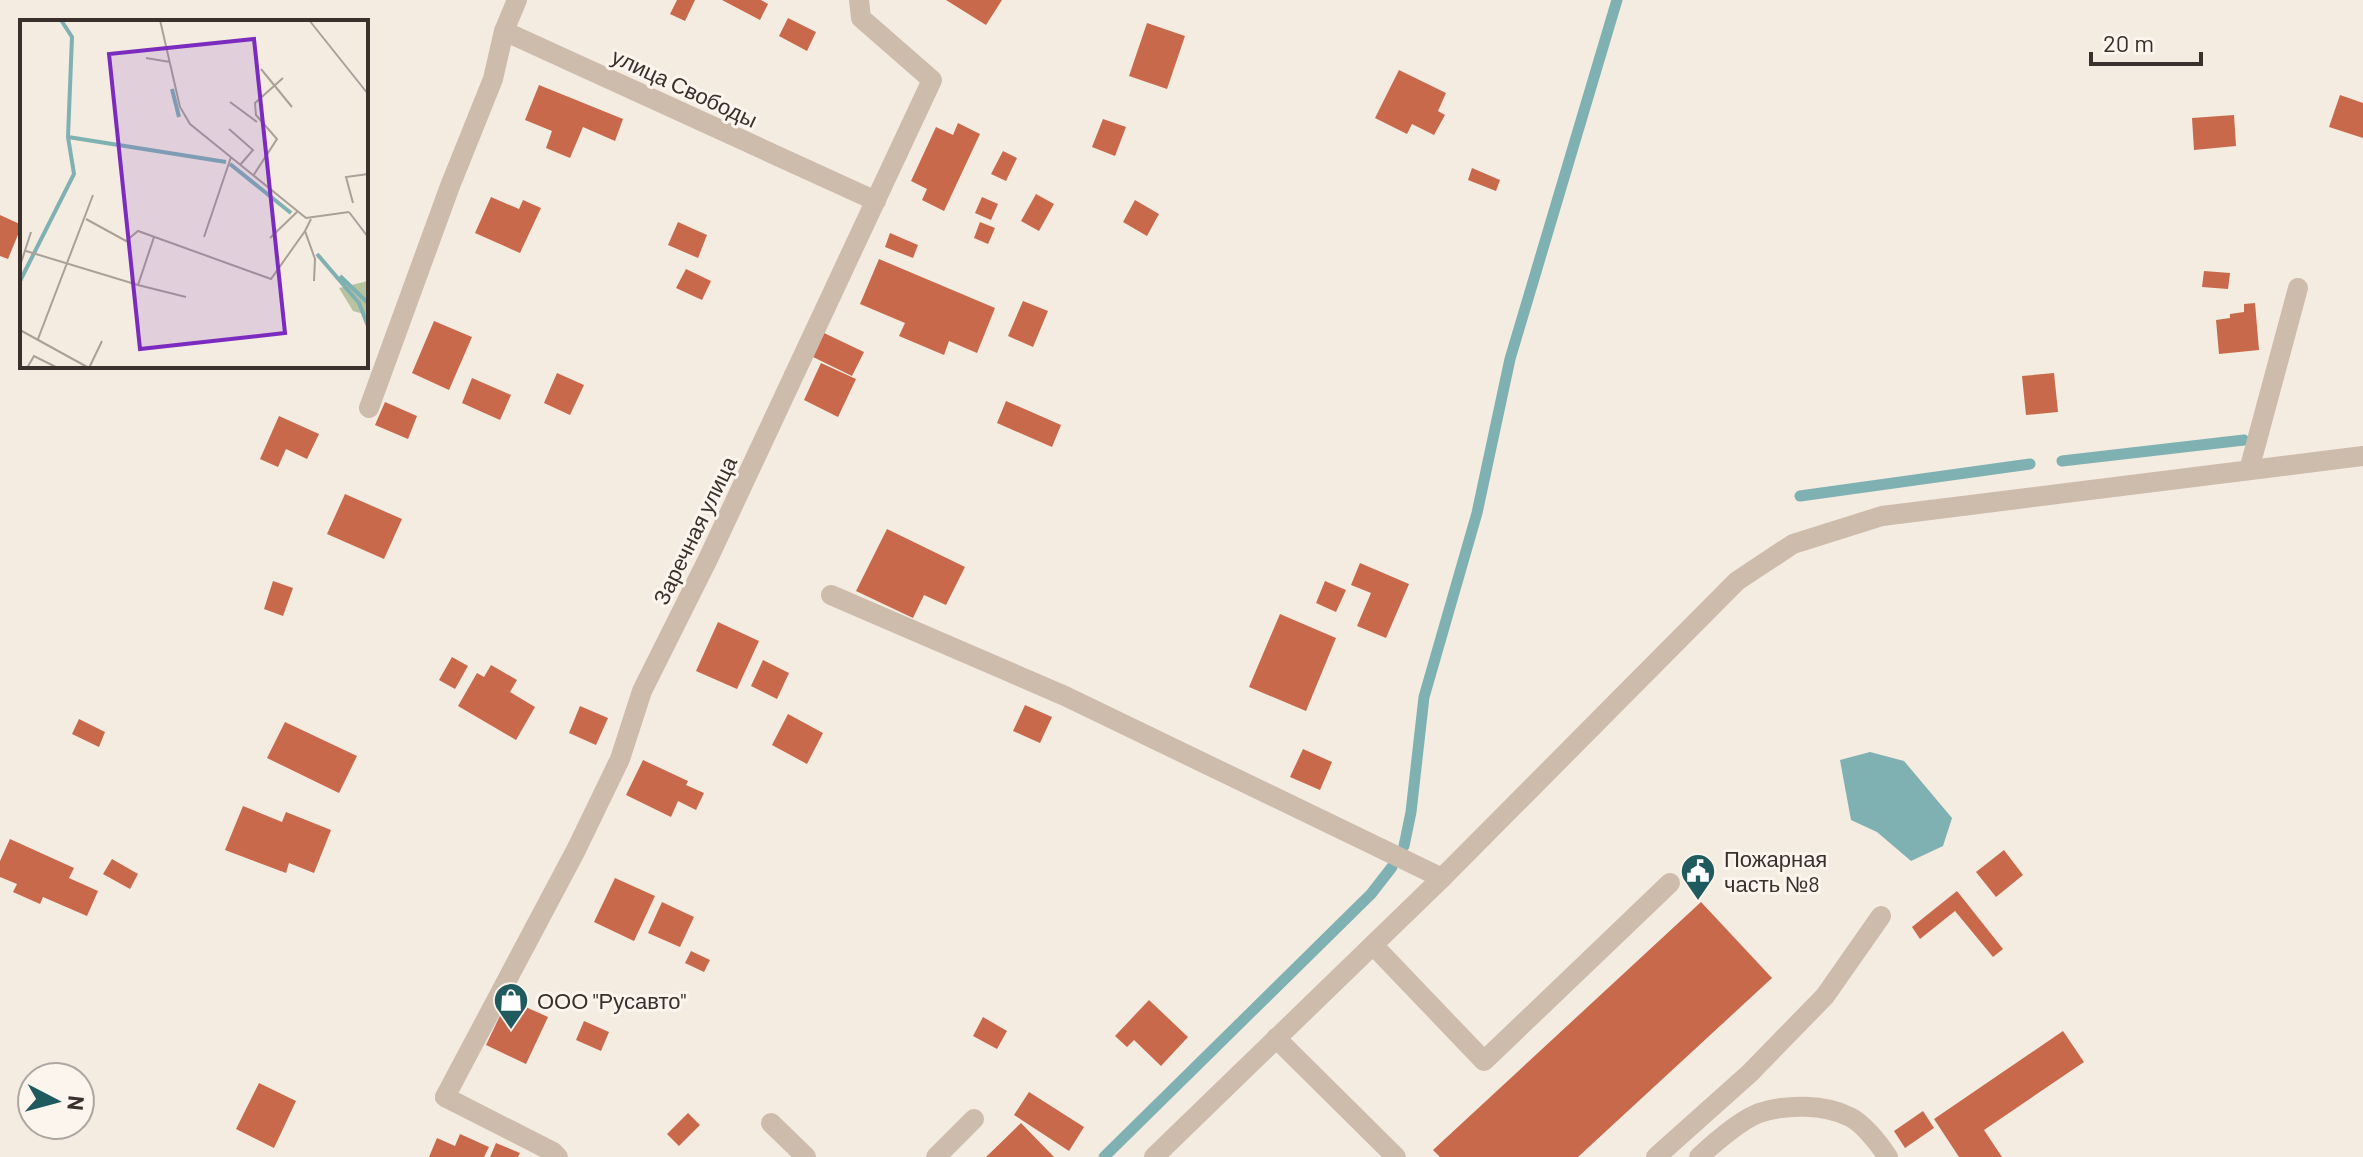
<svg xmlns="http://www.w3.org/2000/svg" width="2363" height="1157" font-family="Barlow,sans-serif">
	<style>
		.water { fill: #7fb0b2 }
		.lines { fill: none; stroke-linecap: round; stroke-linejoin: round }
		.stream { stroke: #7fb0b2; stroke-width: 11 }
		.building { fill: #c8694b }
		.lane { stroke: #cdbbac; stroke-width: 20 }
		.street { stroke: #cdbbac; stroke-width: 20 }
		.labels { text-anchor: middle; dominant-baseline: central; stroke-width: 6; stroke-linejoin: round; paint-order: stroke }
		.street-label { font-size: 22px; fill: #3b302b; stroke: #fbf5ee }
		.poi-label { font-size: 22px; fill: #3b302b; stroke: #fbf5ee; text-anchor: start }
		.inset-river { fill: none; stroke: #7fb0b2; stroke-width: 4 }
		.inset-road { fill: none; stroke: #aaa098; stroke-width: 2 }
		.view { fill: #7b2cbf; fill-opacity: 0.15; stroke: #7b2cbf; stroke-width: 4 }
		.inset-edge { fill: none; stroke: #3b302b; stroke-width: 4 }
	</style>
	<rect width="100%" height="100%" fill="#f4ebe1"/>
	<!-- water -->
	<path class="water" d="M1870,752L1904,761L1952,818L1943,846L1911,861L1877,832L1851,820L1840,760Z"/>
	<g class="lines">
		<!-- stream -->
		<path class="stream" d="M2062,461L2244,440
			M1800,496L2030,464
			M1404,846L1411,812L1424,697L1477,513L1510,359L1617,0
			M1104,1157L1371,894L1392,867"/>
	</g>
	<!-- building -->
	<path class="building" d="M677,0H695L685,21L670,14Z
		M722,0H761L768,4L760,20Z
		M946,0H1002L986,25Z
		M788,18L816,32L807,51L779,36Z
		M1147,23L1185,36L1167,89L1129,76Z
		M1399,70L1446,93L1438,111L1445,115L1434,135L1412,124L1407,134L1375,118Z
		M539,85L623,119L615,141L583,127L570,158L546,148L552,131L525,120Z
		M2340,95L2363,103V138L2329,127Z
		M2234,115L2236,146L2194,150L2192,118Z
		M1103,119L1126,127L1115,156L1092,147Z
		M958,123L980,134L944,211L922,200L927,189L911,181L936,127L953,135Z
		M1003,151L1017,158L1006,181L991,174Z
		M1472,168L1500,180L1496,191L1468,180Z
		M1036,194L1054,204L1039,231L1021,221Z
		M491,197L519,209L523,200L541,208L520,253L475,233Z
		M982,197L998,204L991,220L975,213Z
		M1135,200L1159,214L1147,236L1123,222Z
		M0,215L22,225L8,259L0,256Z
		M678,222L707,235L698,258L668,245Z
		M980,222L995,228L988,244L974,238Z
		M890,233L918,245L913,258L885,247Z
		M879,259L995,308L977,353L949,341L944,355L899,336L905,323L860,304Z
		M686,269L711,281L702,300L676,288Z
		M2204,271L2230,273L2228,289L2202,287Z
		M1023,301L1048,311L1033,347L1008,336Z
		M2255,303L2259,350L2219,354L2216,320L2230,318V314L2244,312V304Z
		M434,321L472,337L449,390L412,373Z
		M824,333L864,352L852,376L813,357Z
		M821,363L856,379L838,417L804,400Z
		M557,373L584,385L570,415L544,403Z
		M2054,373L2058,412L2026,415L2022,376Z
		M472,378L511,395L500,420L462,403Z
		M1006,401L1061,425L1052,447L997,423Z
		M385,402L417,416L408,439L375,425Z
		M279,416L319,434L307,459L286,449L278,467L260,459Z
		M345,494L402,519L384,559L327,534Z
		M887,529L965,567L946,605L924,595L913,618L856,591Z
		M1360,563L1409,584L1386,638L1357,626L1371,593L1351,585Z
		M273,581L293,588L283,616L264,609Z
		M1325,581L1346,590L1336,612L1316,603Z
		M1280,614L1336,638L1306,711L1249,687Z
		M718,622L759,641L737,689L696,671Z
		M452,657L468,666L455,689L439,680Z
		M763,660L789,673L777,699L751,686Z
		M491,665L517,680L510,692L535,707L516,740L458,706L477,673L484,677Z
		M1025,705L1052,717L1040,743L1013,731Z
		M580,706L608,718L596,745L569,733Z
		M788,714L823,733L807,764L772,745Z
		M79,719L105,732L99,747L72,734Z
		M285,722L357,756L339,793L267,758Z
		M1303,749L1332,762L1320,790L1290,777Z
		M643,760L688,781L686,785L704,793L696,810L678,801L671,817L626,795Z
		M243,806L282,822L286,812L331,830L314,873L289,863L286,873L225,850Z
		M10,839L74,868L69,878L98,891L87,916L43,897L40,904L13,892L17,884L0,877V861Z
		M2004,850L2023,875L1996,897L1976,872Z
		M112,859L138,874L130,889L103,874Z
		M615,878L655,896L634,941L594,922Z
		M1957,891L2003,949L1993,957L1955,911L1920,939L1912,927Z
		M662,902L694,917L680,947L648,933Z
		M1701,902L1772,978L1578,1157H1440L1433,1150Z
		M691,951L710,960L704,972L685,963Z
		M508,999L548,1017L526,1064L486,1045Z
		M1149,1000L1188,1037L1161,1066L1134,1040L1127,1047L1115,1036Z
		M983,1017L1007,1031L997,1049L973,1036Z
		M584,1021L609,1032L601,1051L576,1040Z
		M2063,1031L2084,1062L1984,1130L2002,1157H1959L1934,1119Z
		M259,1083L296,1101L274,1148L236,1129Z
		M1029,1092L1084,1127L1069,1151L1014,1115Z
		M1923,1111L1934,1128L1905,1148L1894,1131Z
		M688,1113L700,1125L679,1146L667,1134Z
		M1021,1123L1054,1157H986Z
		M460,1134L489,1147L484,1157H429L437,1138L455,1146Z
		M496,1143L520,1153L518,1157H490Z"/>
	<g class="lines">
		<!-- lane -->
		<path class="lane" d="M369,408L450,186L493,79L504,31
			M2249,470L2298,288
			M831,595L1065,696L1442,878
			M1373,945L1484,1061L1670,883
			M1276,1038L1396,1157
			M445,1097L553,1152L558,1157
			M771,1123L806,1157
			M936,1157L974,1119
			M1656,1157L1750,1073L1825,996L1881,916
			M1699,1157C1714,1143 1741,1120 1759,1113C1786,1104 1825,1104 1850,1117C1863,1123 1880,1145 1888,1157"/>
		<!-- street -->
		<path class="street" d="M517,0L504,31L876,201
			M445,1097L576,850L620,759L642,691L708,559L932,80L861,18L859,0
			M1154,1157L1442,878L1737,581L1793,544L1882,516L2363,456"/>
	</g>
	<!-- icons -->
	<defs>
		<g id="civic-pin" transform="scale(1.8)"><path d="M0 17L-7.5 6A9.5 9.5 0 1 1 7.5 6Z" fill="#1f5a5e" stroke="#fbf5ee"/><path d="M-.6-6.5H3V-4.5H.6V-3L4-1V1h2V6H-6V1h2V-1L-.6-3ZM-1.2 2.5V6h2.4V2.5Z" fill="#fff"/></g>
		<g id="shop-pin" transform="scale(1.8)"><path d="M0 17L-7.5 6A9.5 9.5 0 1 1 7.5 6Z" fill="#1f5a5e" stroke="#fbf5ee"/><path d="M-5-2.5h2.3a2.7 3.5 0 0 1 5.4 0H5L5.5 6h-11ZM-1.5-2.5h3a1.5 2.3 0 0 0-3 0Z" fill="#fff"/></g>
	</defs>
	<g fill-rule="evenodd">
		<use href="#civic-pin" x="1698" y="871"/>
		<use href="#shop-pin" x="511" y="1000"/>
	</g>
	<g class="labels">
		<!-- street labels -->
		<g class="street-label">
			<text transform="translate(685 87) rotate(25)">улица Свободы</text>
			<text transform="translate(694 530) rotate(-64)">Заречная улица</text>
		</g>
		<!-- poi labels -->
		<g class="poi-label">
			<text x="1724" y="858">Пожарная<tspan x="1724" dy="25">часть №8</tspan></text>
			<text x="537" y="1000">ООО "Русавто"</text>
		</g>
	</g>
	<!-- overview -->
	<g transform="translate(20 20)">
		<rect width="348" height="348" fill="#f4ebe1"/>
		<path d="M348,261L347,272L348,295L333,291L319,268Z" fill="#b8c4a0"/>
		<path class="inset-river" d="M152,69L159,97M48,117L206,142M210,144L271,193M297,234L339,283L348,306M320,256L348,283M0,261L54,154L48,117L52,17L41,0"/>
		<path class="inset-road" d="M140,0L160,87L170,104L286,198L329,192M289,0L348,74M348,1V44M126,38L150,42M241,49L272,87M210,82L237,102M209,109L233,130L220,145M233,156L257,119L236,95L235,83L263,58M333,183L326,157L348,154M329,192L348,217M66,199L106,221L118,211L251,259L285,211M291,199L285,211L295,239L294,261M184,217L211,137M250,218L277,192M6,231L118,265L134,217M0,246L11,212M118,265L166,277M0,310L69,348M18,319L73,175M7,348L14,336L38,348M69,348L82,321"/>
		<path class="view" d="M234,19L265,313L120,329L89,34Z"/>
		<rect width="348" height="348" class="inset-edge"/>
	</g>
	<!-- north arrow -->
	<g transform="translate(56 1101) rotate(96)"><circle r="38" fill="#fbf5ee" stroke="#aea6a0" stroke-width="2"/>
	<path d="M0-6L14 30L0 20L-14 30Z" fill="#1f5a5e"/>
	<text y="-12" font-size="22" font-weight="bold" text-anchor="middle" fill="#3b302b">N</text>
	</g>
	<!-- scale -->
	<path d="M2091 52v12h110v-12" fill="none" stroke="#3b302b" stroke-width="4"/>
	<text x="2103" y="52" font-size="24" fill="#3b302b" stroke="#fbf5ee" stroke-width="6" paint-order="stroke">20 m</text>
</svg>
